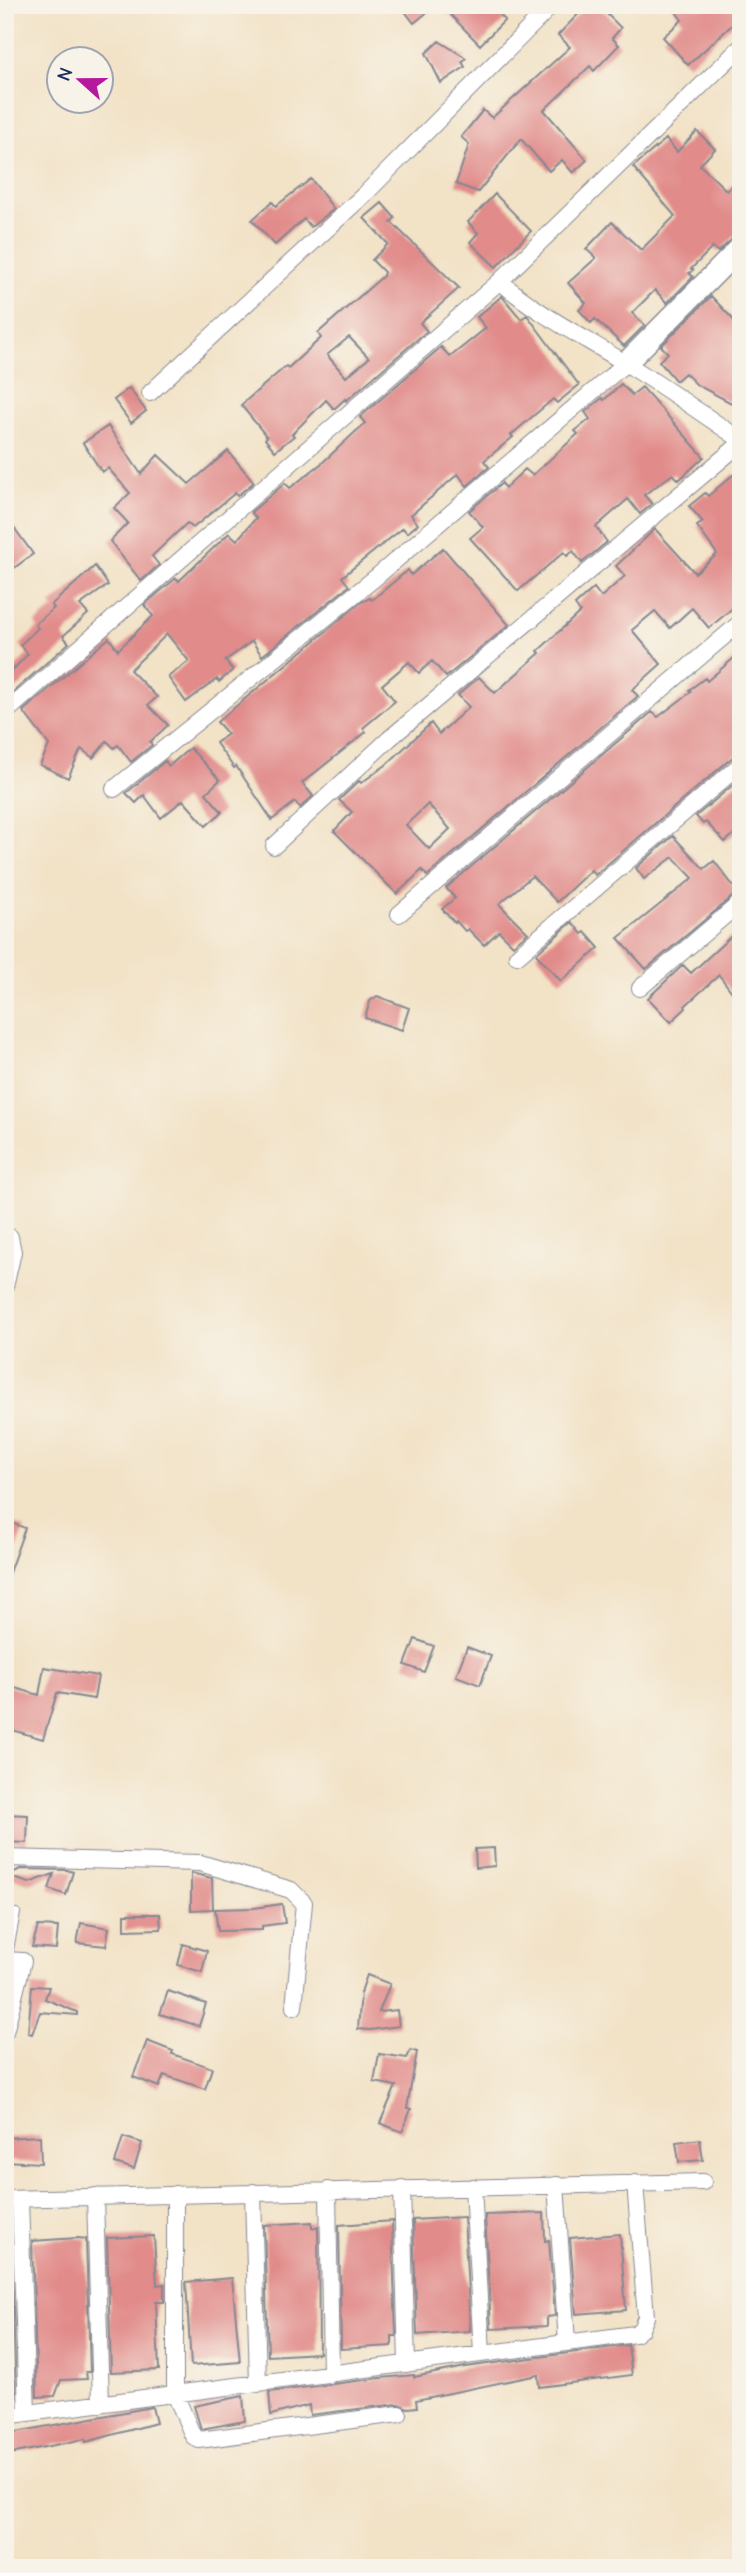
<svg xmlns="http://www.w3.org/2000/svg" width="746" height="2573" font-family="'Comic Neue',sans-serif">
	<style>
		.building { fill: #e18b8a; fill-rule: evenodd }
		.lines { fill: none; stroke-linecap: round; stroke-linejoin: round }
		.lane-casing { stroke: #868892; stroke-width: 10 }
		.street-casing { stroke: #868892; stroke-width: 18 }
		.secondary-casing { stroke: #868892; stroke-width: 24 }
		.lane { stroke: #fff; stroke-width: 8 }
		.street { stroke: #fff; stroke-width: 16 }
		.secondary { stroke: #fff; stroke-width: 21 }
	</style>
	<rect width="100%" height="100%" fill="#f7f3e8"/>
	<filter id="ink" filterUnits="userSpaceOnUse"><feTurbulence type="fractalNoise" baseFrequency=".0143" numOctaves="2"/><feDisplacementMap in="SourceGraphic" scale="14" xChannelSelector="R" yChannelSelector="G"/><feConvolveMatrix kernelMatrix="1 2 1 2 8 2 1 2 1" color-interpolation-filters="sRGB"/></filter>
	<filter id="wash" filterUnits="userSpaceOnUse"><feTurbulence type="fractalNoise" baseFrequency=".00686" numOctaves="4" result="noise"/><feDisplacementMap in="SourceGraphic" scale="28" xChannelSelector="R" yChannelSelector="G"/><feGaussianBlur stdDeviation="1.57" result="paint"/><feColorMatrix in="noise" values="0 0 0 0 0 0 0 0 0 0 0 0 0 0 0 0 0 1.4 0 .05"/><feComposite in="paint" operator="in"/></filter>
	<g filter="url(#wash)">
		<rect width="100%" height="100%" fill="#f2e2c6"/>
		<g id="blocks">
			<!-- building -->
			<path class="building" d="M400,5H436L414,23Z
				M441,5H490L505,20L480,45Z
				M587,5H598L621,28L612,38L619,45L594,71L590,66L544,110L587,160L573,173L562,160L549,171L521,139L478,192L456,184L469,144L461,137L483,110L492,118L570,47L558,35Z
				M671,5H741V34L732,25L688,65L663,37L682,20Z
				M439,41L466,58L462,62L465,67L441,83L426,53Z
				M697,131L715,149L700,165L727,191L741,174V231L718,252L713,247L691,269L693,270L689,273L693,277L667,303L655,290L632,313L645,325L624,346L595,319L591,323L579,310L586,303L568,283L596,258L586,249L612,222L641,250L675,216L633,167L666,139L677,152Z
				M311,179L334,209L311,227L304,219L275,245L252,220L272,202L276,206Z
				M495,194L531,231L496,267L470,242L478,233L468,222Z
				M382,203L395,218L391,222L459,288L420,323L427,331L346,401L345,399L334,409L326,400L292,434L294,436L275,451L265,439L267,437L241,405L286,366L288,368L321,338L318,333L383,276L384,272L372,260L388,244L364,218ZM349,337L369,358L346,377L327,355Z
				M502,296L521,319L527,315L579,385L557,403L553,399L511,435L513,437L484,461L489,467L467,486L458,474L411,515L418,524L407,533L403,528L342,577L349,586L262,656L252,641L225,661L233,670L219,682L217,679L186,702L168,677L189,661L167,634L130,670L157,697L148,705L168,725L150,742L152,745L131,762L118,745L114,748L107,741L93,758L81,749L68,778L40,765L49,745L23,711L109,638L118,650L153,616L144,605L176,578L179,581L229,533L237,540L256,518L251,512L285,483L290,488L322,463L365,423L360,417L441,347L450,357L486,328L477,317Z
				M711,296L741,328V408L697,385L685,373L676,381L659,361L668,353L661,346Z
				M621,384L632,395L642,387L704,457L679,480L673,474L644,495L652,504L640,514L628,499L596,527L607,542L582,563L573,551L567,556L564,552L518,591L470,538L483,527L469,511L502,483L505,488L525,469L532,475L536,472L578,434L575,431L590,419L585,412L602,398L604,400Z
				M129,388L146,411L131,423L114,400Z
				M108,426L141,474L158,455L189,484L228,451L254,482L237,496L235,493L193,528L187,523L152,556L159,565L141,581L110,541L128,523L114,508L130,493L108,468L102,472L83,443Z
				M734,474L741,482V601L709,628L692,608L670,628L655,611L632,630L661,664L632,690L638,696L427,876L422,870L397,894L334,831L352,812L339,800L359,781L361,783L386,765L431,723L439,734L469,707L458,695L479,677L495,693L540,653L538,651L580,612L575,605L594,588L601,597L625,576L616,566L655,529L695,573L717,554L697,526L703,522L689,506L705,493L708,496ZM428,804L450,829L429,849L406,825Z
				M5,515L33,554L14,568L5,556Z
				M443,548L509,625L446,677L432,661L419,673L409,662L382,685L395,701L363,728L366,732L302,783L313,796L300,808L295,802L272,820L236,766L234,768L216,743L228,734L217,722L361,602L370,598L372,600L408,570L411,575Z
				M95,566L108,585L80,605L88,614L63,636L69,643L11,694L5,687V678L28,654L20,645L38,628L35,624L54,608L51,605Z
				M741,652V754L734,756L595,875L591,870L557,902L532,876L499,904L528,933L513,945L499,931L484,945L468,929L465,931L456,921L455,923L442,909L455,898L446,888L652,712L658,717L691,692L689,690L705,678L707,681Z
				M190,748L220,780L206,793L222,812L206,826L183,800L161,818L144,795L136,803L126,793L165,761L169,766Z
				M741,778V828L725,842L706,822L703,824L696,816Z
				M673,836L704,869L714,861L738,892L646,969L618,938L693,878L673,857L644,879L636,868Z
				M572,922L582,934L585,932L599,948L561,981L536,954Z
				M741,927V1004L719,975L685,1006L686,1008L671,1022L648,998L683,965L691,973Z
				M377,996L409,1008L402,1030L365,1018L370,1001Z
				M12,1523L25,1528L7,1578H5V1541Z
				M415,1639L434,1646L424,1672L405,1665Z
				M467,1647L491,1656L480,1685L456,1676Z
				M44,1667L98,1676L94,1699L57,1693L43,1739L5,1728V1685L39,1695Z
				M5,1814L28,1815L27,1843L5,1842Z
				M494,1848L495,1866L476,1868L475,1849Z
				M20,1869L67,1870L73,1872L66,1895L49,1889L54,1874L29,1883L7,1876Z
				M191,1873L212,1878L213,1909L191,1910Z
				M282,1904L285,1923L262,1926V1930L218,1931L215,1909L254,1908Z
				M125,1914H160L161,1929L125,1930Z
				M81,1923L109,1928L106,1946L77,1943Z
				M38,1926L58,1927L56,1949L32,1947Z
				M183,1944L207,1951L202,1972L178,1965Z
				M367,1975L390,1984L379,2012L397,2010L399,2026L370,2030L358,2029L361,1992Z
				M32,1986L49,1987L45,1999L77,2012V2015L40,2012L32,2034L28,2033Z
				M168,1991L206,2004L199,2026L160,2014Z
				M147,2041L173,2051L172,2054L212,2068L205,2089L164,2075L159,2087L133,2077Z
				M411,2050L417,2052L407,2108L411,2109L402,2132L380,2123L396,2086L374,2082L379,2054L407,2058Z
				M40,2136L41,2163L5,2161V2138Z
				M123,2137L142,2143L134,2169L115,2163Z
				M700,2139L703,2160L679,2162L676,2142Z
				M544,2213L545,2241L549,2240L555,2316L547,2317V2326L491,2329L485,2215Z
				M464,2217L470,2331L417,2335L413,2220Z
				M392,2221L396,2336H392V2346L341,2349L339,2225Z
				M312,2222V2228L318,2227L319,2353L268,2356L264,2225Z
				M620,2234L626,2310L576,2314L570,2238Z
				M154,2236L157,2285L164,2284V2302H156L159,2370L111,2372L107,2238Z
				M78,2238L86,2239L90,2372H86L87,2379L61,2380L55,2396L37,2397L32,2241Z
				M11,2245L16,2396L5,2397V2246Z
				M232,2278L240,2362L191,2366L186,2282Z
				M628,2345L632,2375L539,2387L538,2375L416,2400L417,2407L408,2408L398,2404L310,2415L309,2405L271,2415L269,2392L380,2378L414,2375V2377L465,2367Z
				M243,2396L245,2421L201,2429L194,2406Z
				M152,2407L156,2423L86,2442L85,2439L5,2455V2434Z"/>
		</g>
	</g>
	<g filter="url(#ink)">
		<use href="#blocks" fill-opacity="0" stroke="#868892" stroke-width="2"/>
		<g class="lines">
			<!-- lane casing -->
			<g class="lane-casing">
				<path id="lane" d="M7,1960L16,1913"/>
			</g>
			<!-- street casing -->
			<g class="street-casing">
				<path id="street" d="M500,281C538,315 582,336 625,363C665,387 702,414 741,440
					M150,393L367,192L552,5
					M5,713L500,281L741,47
					M114,789L375,578L626,363
					M274,846L389,739L741,443
					M399,914L741,622
					M517,956L741,764
					M640,988L741,902
					M5,1235L10,1237L13,1252L5,1287
					M5,1858L200,1863L291,1890L304,1903L294,2007
					M5,1960L23,1961L5,2032
					M556,2185L567,2342
					M473,2187L482,2354
					M402,2188L407,2364
					M328,2190L331,2375
					M253,2192L258,2384
					M175,2194V2394L193,2436L199,2440L399,2414
					M95,2196L101,2404
					M5,2199L703,2182
					M20,2199L27,2413
					M5,2416L635,2334L641,2329L646,2317L635,2183"/>
			</g>
			<!-- secondary casing -->
			<g class="secondary-casing">
				<path id="secondary" d="M626,363L741,247"/>
			</g>
			<!-- lane -->
			<use href="#lane" class="lane"/>
			<!-- street -->
			<use href="#street" class="street"/>
			<!-- secondary -->
			<use href="#secondary" class="secondary"/>
		</g>
	</g>
	<!-- margin -->
	<rect width="746" height="2573" fill="none" stroke="#f7f3e8" stroke-width="28"/>
	<!-- north arrow -->
	<g transform="translate(80 80) rotate(291)"><circle r="33" fill="#f7f3e8" stroke="#9fa5b1" stroke-width="2"/>
	<path d="M0-5L12 26L0 18L-12 26Z" fill="#b5179e"/>
	<text y="-10" font-size="19" font-weight="bold" text-anchor="middle" fill="#1b2f5e">N</text>
	</g>
</svg>
